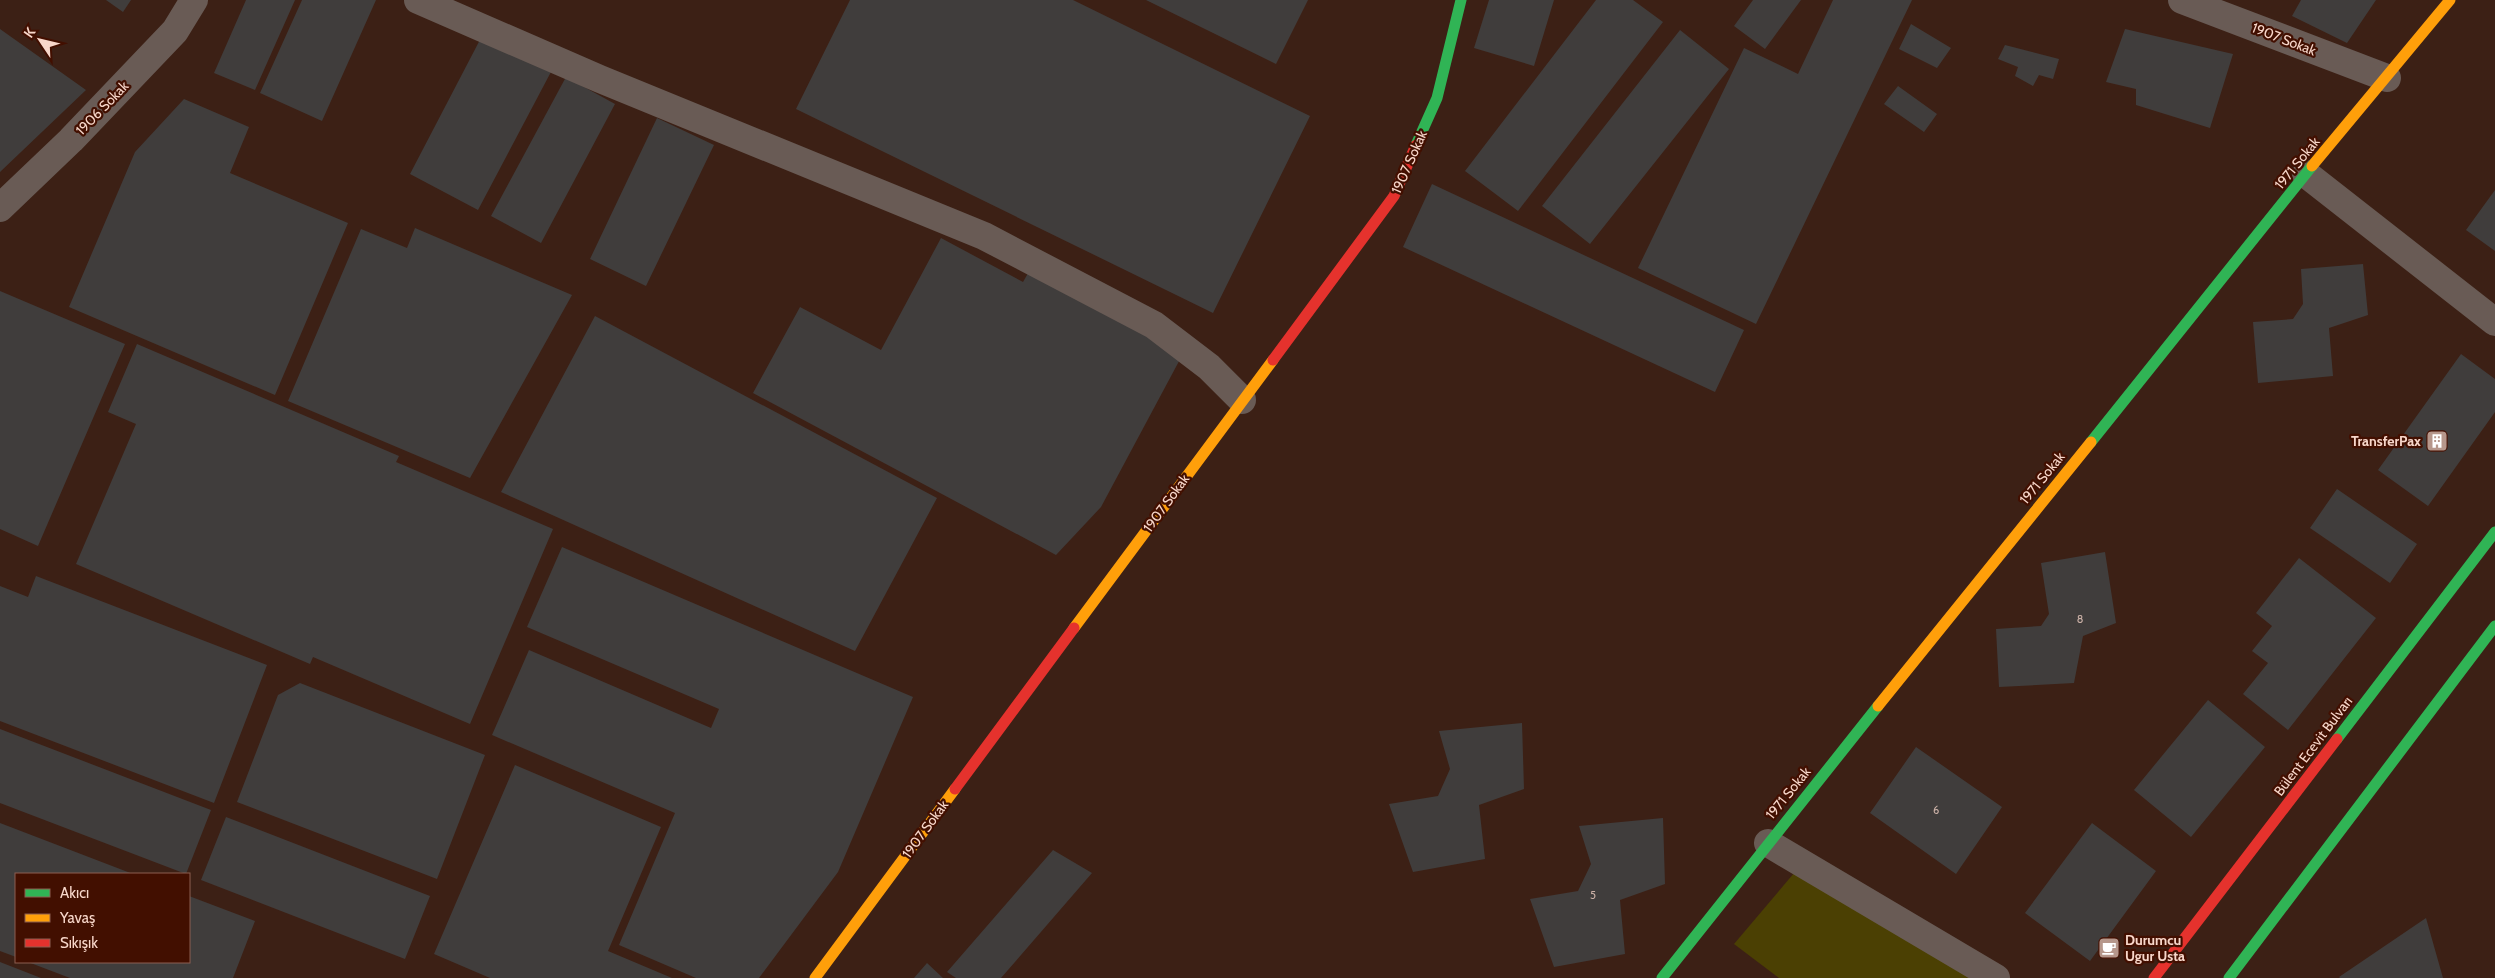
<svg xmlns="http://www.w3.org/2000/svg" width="2495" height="978" font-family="Cabin,sans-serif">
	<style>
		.green { fill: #4b4003 }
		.building { fill: #403d3c }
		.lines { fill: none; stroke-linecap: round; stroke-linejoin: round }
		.street { stroke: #695b55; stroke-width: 28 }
		.fast { stroke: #30b455; stroke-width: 11 }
		.slow { stroke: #ff9f0a; stroke-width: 11 }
		.jam { stroke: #e5322d; stroke-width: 11 }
		.labels { text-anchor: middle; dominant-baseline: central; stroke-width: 4.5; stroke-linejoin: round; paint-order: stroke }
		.number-label { font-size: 11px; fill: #cab0a6 }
		.street-label { font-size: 14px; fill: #f8d7ca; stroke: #420f00 }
		.poi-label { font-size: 14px; font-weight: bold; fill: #f8d7ca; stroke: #420f00; text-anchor: end }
	</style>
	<rect width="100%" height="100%" fill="#3c2015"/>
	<!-- green -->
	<path class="green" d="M1800,866L1970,978H1779L1734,944Z"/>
	<!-- building -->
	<path class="building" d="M106,0H131L123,12Z
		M246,0H295L255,90L214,73Z
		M302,0H376L322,121L260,93Z
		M850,0H1073L1310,116L1213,313L796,109Z
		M1146,0H1308L1276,64Z
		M1489,0H1554L1534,66L1474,48Z
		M1596,0H1633L1663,22L1518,211L1465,171Z
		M1753,0H1801L1765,49L1734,26Z
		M1833,0H1912L1756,324L1638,268L1744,48L1798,74Z
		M2301,0H2376L2347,43L2292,16Z
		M1911,24L1951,48L1937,68L1899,49Z
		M0,29L86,90L0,172Z
		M2125,29L2233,54L2210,128L2136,105V89L2106,82Z
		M1680,30L1729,69L1590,244L1542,206Z
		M483,34L552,70L478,210L410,174Z
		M2005,45L2059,59L2053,79L2039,75L2033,86L2015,76L2018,67L1998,59Z
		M566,77L615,104L541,243L491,216Z
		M1898,86L1937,114L1924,132L1884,104Z
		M184,99L249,127L230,173L348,223L275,395L69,307L135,152Z
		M657,118L714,145L646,286L590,259Z
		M1432,184L1744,330L1715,392L1403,247Z
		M2495,190V251L2466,230Z
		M415,228L572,295L470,478L288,401L361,229L407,248Z
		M941,238L1023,282L1031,268L1185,350L1101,507L1056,555L753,393L800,307L881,350Z
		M2363,264L2368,315L2329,328L2333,376L2258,383L2253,322L2293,319L2303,304L2301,269Z
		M0,291L125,344L38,546L0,529Z
		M595,316L937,498L855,651L501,492Z
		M137,344L399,456L396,462L553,529L470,724L313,657L310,664L76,564L136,424L108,412Z
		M2461,354L2495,379V412L2428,506L2378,470Z
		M2337,489L2417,544L2390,583L2310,528Z
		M562,547L913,697L838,872L759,978H696L619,945L675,813L492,735L529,650L711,728L719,709L527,627Z
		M2105,552L2116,623L2083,636L2074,683L1999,687L1996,629L2041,626L2049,614L2041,563Z
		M2299,558L2376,618L2288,730L2243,694L2268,663L2252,651L2272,626L2256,613Z
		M36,576L267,665L214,803L0,721V586L28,597Z
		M300,683L485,755L437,879L237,802L278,695Z
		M2208,700L2265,747L2191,837L2134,790Z
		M1522,723L1524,789L1479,805L1485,859L1413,872L1389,804L1438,796L1450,769L1439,731Z
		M0,729L211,810L186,874L0,803Z
		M1916,747L2002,807L1956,874L1870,813Z
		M515,765L661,827L608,951L672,978H490L434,954Z
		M226,817L430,896L405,959L201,880Z
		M1663,818L1665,884L1620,900L1625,954L1554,967L1530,899L1578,891L1591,864L1579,826Z
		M0,823L133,874H16V957L0,951Z
		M2092,823L2156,871L2090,961L2025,913Z
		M1053,850L1092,873L1001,978H956L947,972Z
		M189,896L255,921L233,978H70L28,962H189Z
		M2426,918L2443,978H2340L2339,977Z
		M0,962L41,978H0Z
		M927,963L943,978H914Z"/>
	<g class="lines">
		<!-- street -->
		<path class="street" d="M418,0L600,79L984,236L1154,325L1209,367L1242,400
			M2182,0L2387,78
			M2306,174L2495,322
			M0,208L71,140L175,31L194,0
			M1768,843L1996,978"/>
		<!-- fast -->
		<path class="fast" d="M1416,145L1437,98L1461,0
			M2091,442L2312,166
			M2337,739L2495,532
			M1662,978L1878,706
			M2229,978L2495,626"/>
		<!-- slow -->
		<path class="slow" d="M2312,166L2450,0
			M1074,628L1273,360
			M1878,706L2091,442
			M815,978L955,789"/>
		<!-- jam -->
		<path class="jam" d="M1273,360L1394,196L1416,145
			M955,789L1074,628
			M2154,978L2337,739"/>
	</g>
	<!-- icons -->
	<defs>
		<g id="building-square" transform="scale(1.125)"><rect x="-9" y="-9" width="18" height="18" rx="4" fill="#b6978b" stroke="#420f00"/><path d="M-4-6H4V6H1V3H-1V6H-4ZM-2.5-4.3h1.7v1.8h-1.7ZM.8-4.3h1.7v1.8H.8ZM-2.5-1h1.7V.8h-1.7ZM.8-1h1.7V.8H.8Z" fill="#fff"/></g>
		<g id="cafe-square" transform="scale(1.125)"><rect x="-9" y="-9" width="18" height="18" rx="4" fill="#b6978b" stroke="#420f00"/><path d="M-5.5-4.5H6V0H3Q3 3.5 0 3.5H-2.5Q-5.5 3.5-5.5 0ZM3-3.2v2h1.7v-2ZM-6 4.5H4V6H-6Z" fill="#fff"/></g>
	</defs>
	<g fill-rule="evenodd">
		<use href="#building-square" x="2437" y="441"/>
		<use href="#cafe-square" x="2109" y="948"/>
	</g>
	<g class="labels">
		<!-- number labels -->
		<g class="number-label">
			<text x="2080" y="619">8</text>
			<text x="1936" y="810">6</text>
			<text x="1593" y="895">5</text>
		</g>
		<!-- street labels -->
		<g class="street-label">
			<text transform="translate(2284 39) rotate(21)">1907 Sokak</text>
			<text transform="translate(102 108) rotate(-46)">1906 Sokak</text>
			<text transform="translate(1409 162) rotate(-66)">1907 Sokak</text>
			<text transform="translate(2297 163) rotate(-51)">1971 Sokak</text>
			<text transform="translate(2042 478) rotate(-51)">1971 Sokak</text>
			<text transform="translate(1166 503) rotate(-54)">1907 Sokak</text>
			<text transform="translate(2313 746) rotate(-53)">Bülent Ecevit Bulvarı</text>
			<text transform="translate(1788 793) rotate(-51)">1971 Sokak</text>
			<text transform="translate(925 829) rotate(-54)">1907 Sokak</text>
		</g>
		<!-- poi labels -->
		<g class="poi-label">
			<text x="2421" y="441">TransferPax</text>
			<text x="2125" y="940" text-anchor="start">Durumcu<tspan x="2125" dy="16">Ugur Usta</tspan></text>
		</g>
	</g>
	<!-- legend -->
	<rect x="15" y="873" width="175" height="90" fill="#420f00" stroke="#8b5f51"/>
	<rect x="25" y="889" width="25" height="8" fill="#30b455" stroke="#8b5f51"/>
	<text x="60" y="898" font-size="15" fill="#f8d7ca">Akıcı</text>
	<rect x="25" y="914" width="25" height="8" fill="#ff9f0a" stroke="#8b5f51"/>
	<text x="60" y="923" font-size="15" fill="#f8d7ca">Yavaş</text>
	<rect x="25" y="939" width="25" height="8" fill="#e5322d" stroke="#8b5f51"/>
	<text x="60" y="948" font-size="15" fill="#f8d7ca">Sıkışık</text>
	<!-- north arrow -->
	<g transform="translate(40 40) rotate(305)" stroke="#420f00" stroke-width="4" paint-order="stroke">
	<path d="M0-4L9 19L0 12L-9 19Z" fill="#f8d7ca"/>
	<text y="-8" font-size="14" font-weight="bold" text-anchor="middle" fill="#f8d7ca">K</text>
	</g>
</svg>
